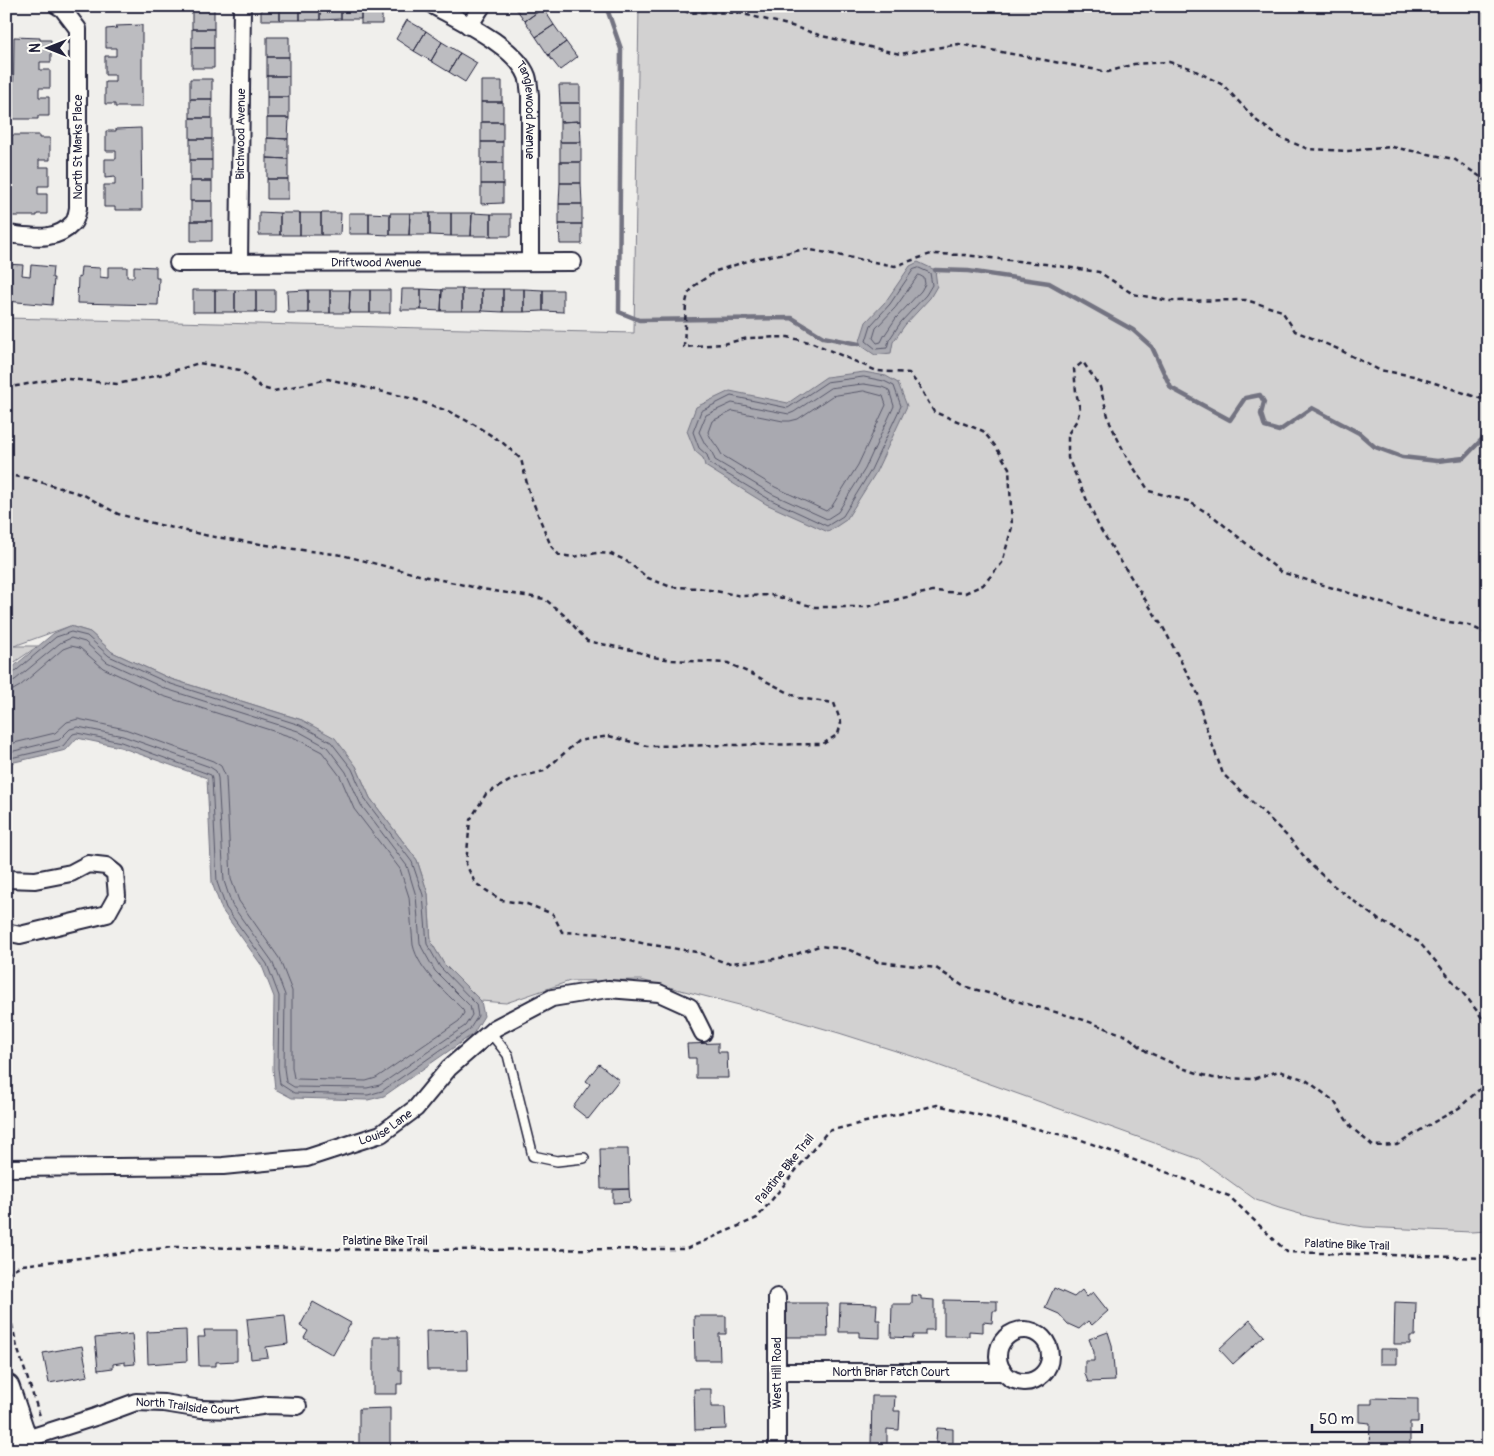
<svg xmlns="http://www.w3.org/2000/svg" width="1494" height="1456" font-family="Pangolin,sans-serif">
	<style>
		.green { fill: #d2d1d1; stroke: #7a7a86 }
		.water { fill: #a9a9b0; stroke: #737381 }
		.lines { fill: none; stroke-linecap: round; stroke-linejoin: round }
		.shore { stroke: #58586a; stroke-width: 1 }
		.stream { stroke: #737381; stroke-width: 4.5 }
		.building { fill: #bcbcc0; stroke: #22223b }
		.lane-casing { stroke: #22223b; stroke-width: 12 }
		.street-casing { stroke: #22223b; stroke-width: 20 }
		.primary-casing { stroke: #22223b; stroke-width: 30 }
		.path { stroke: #22223b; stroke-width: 2.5; stroke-dasharray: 5 4; stroke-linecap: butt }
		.lane { stroke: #fdfcf7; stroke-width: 9 }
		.street { stroke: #fdfcf7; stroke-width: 16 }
		.primary { stroke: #fdfcf7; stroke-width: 26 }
		.labels { text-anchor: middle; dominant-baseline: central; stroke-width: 4; stroke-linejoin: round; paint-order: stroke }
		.street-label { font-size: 12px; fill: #22223b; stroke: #fdfcf7 }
	</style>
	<rect width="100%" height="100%" fill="#f0efec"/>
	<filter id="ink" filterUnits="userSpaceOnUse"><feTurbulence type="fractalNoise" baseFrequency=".02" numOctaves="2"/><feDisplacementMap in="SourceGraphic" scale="10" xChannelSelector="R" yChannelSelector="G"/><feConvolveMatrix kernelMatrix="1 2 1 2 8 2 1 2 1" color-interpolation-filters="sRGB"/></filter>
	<g filter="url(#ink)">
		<!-- green -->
		<path class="green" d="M639,6H1488V1231L1471,1232L1364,1227L1314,1218L1279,1208L1256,1200L1199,1159L918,1058L839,1033L759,1010L641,980L570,981L506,1003L481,1001L444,964L431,942L428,894L417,860L370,798L356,766L302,720L171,679L112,652L90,632L70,626L14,646H38L6,668V318L634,333Z"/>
		<!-- water -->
		<path class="water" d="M918,262L935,270L937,286L930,298L905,325L893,342L891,353L875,355L859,344L866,322L886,301L910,266Z
			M864,372L886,376L898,383L907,406L875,474L846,520L828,532L766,504L705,466L703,458L695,451L687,431L696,407L730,391L788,403L826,377Z
			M70,626L90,632L112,652L171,679L302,720L335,738L356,766L370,798L417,860L428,894L431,942L444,964L481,1001L484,1016L473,1034L384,1096L368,1100L292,1098L275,1089L273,1069L274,997L262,966L222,910L212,883L207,778L120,747L77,738L66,750L6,764V673L54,633Z"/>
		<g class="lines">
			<!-- shore -->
			<path class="shore" d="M919,268L930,273L932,285L926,295L901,322L889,340L887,348L876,349L866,341L871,325L890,304L913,270Z
				M919,275L924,278L925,284L921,291L896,318L884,336L881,342L877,343L873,338L876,328L895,308Z
				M864,377L884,381L894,386L901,406L870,472L843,516L827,526L769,499L710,464L707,455L699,448L693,432L701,411L731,396L788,408L827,382Z
				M864,384L882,387L889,390L894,406L865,469L838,512L827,519L772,494L715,460L712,452L705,444L699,432L706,415L732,403L789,414L794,412L830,388Z
				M864,391L883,396L886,405L858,465L832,506L826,511L775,487L722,455C718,446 711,441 708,432L712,421L733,411L783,421H790L798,419L832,396Z
				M6,677L11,675L56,637L71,632L87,636L109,656L168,683L300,725L331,742L352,769L366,801L412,862L423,895L427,944L440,967L476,1004L478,1016L469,1030L382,1091L368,1095L294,1093L280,1084L278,1068L279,996L267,964L226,908L217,882L212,779L211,775L121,742L77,733L73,734L63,746L6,759
				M6,683L15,680L60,643L71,638L85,642L107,662L166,689L298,731L327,747L346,772L361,805L407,866L416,896L420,943L422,948L435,971L470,1006L472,1015L465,1026L380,1085L367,1088L294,1087L286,1082L284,1068L285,995L272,961L232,905L224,881L218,778L216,771L210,767L123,736L78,727L70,729L59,740L6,753
				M6,690H13L20,686L63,649L71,646L80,648L103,668L163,696L295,738L322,752L340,776L354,809L400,869L409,897L413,945C419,971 445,991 463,1010L464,1013L459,1021L376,1078L366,1081L297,1079L294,1078L292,1067V991L279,958L239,901L231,879L226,777L221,766L213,761L125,729L78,719L67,722L55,733L6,745"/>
			<!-- stream -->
			<path class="stream" d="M606,6L621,49L619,312L639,320L792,318L823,337L859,344
				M935,270L968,271L1049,283L1133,330L1152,347L1171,388L1230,420L1245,398L1260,395L1264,402L1261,414L1265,427L1279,431L1312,408L1359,433L1375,447L1402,457L1437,461L1464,458L1488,433"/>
		</g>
		<!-- building -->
		<path class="building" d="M192,6H214V8H192Z
			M261,6H280V20H261Z
			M280,6H300V20H280Z
			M300,6H320V20H300Z
			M320,6H341V19L320,20Z
			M341,6H361V19H341Z
			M361,6H382V24H361Z
			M514,6H541L543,8L525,21Z
			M192,8H214V29H192Z
			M543,8L554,25L536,37L525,21Z
			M407,20L426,31L414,51L396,39Z
			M142,25V107H115V104H105V82H115V75H105V56H116V48H106V29L117,28L116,26Z
			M554,25L566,42L548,55L536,37Z
			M192,29H214V48H192Z
			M426,31L442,42L431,61L414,51Z
			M14,37L40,38V40H51V62H40V70H50V88H39V97H49V116H38V119H13Z
			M267,37H289V57H267Z
			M442,42L460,53L449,72L431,61Z
			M566,42L577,57L560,70L548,55Z
			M192,48H214V68H192Z
			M460,53L477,63L465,82L449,72Z
			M267,57H289V76H267Z
			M267,76H289V97H267Z
			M190,79H212V99H190Z
			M481,81H502V102H481Z
			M559,85H580V103H560Z
			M267,97H289V118H267Z
			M190,99H212V118H190Z
			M481,102H503V122H481Z
			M560,103H580V121L560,122Z
			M190,118H212V139H190Z
			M267,118H289L288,139L267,138Z
			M580,121L581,142H560V122Z
			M481,122H503V142H481Z
			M141,128L142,210H115V207H104V185H115V177L105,178V159H116V151H106V131H116V129Z
			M12,135H39V138H50V160H39V167H49V186H38V194H47V214H37V216H12Z
			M267,138L288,139V159L267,158Z
			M190,139H212V160H190Z
			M481,142H503V163H481Z
			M560,142H581V162H560Z
			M267,158L288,159V179H267Z
			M190,160H212V181H190Z
			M560,162H581V183H560Z
			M481,163H503V184H481Z
			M267,179H288V199H267Z
			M190,181H212V201H190Z
			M560,183H581L582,204H559Z
			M481,184H503V203L481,204Z
			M191,201H212V221H191Z
			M559,204H582V224H559Z
			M259,212L280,213V235H259Z
			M280,213H300V235H280Z
			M300,213H321V235H300Z
			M321,213H341L340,235H321Z
			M349,213H369V234H349Z
			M369,213L390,214V235L369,234Z
			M390,213H410L409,235H390Z
			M410,213H430V235H409Z
			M430,213H451V236L430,235Z
			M451,213H472L471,236H451Z
			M472,213L491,214V236H471Z
			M491,214H511V236H491Z
			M191,221H212V241H191Z
			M559,224H582V244H560Z
			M6,264L23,265L22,275L30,276L31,265L53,267L52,278H54L52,305L6,301Z
			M134,266L156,267V278H159L158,305L77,303L78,277L80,278L81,267L100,268V277L108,278V267H127V277H134Z
			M402,289H421V310H401Z
			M421,289L442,290L441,311L421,310Z
			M442,289H462V311H441Z
			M462,289H482V311H462Z
			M482,289H503V312L482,311Z
			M503,289H524V312H503Z
			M524,289L543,290V311L524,312Z
			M193,290H215V312H193Z
			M215,290H235V312H215Z
			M235,290H256V312H235Z
			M256,290H275V313L256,312Z
			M308,290H330V313H308Z
			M308,290V313H288L287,291Z
			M330,290H350L349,313H330Z
			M350,290H370V313H349Z
			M370,290H390V313H370Z
			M543,290H563V312L543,311Z
			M718,1043V1052H727L728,1078H696V1058H688L687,1044Z
			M599,1064L619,1080L588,1119L573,1107L590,1084L586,1081Z
			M600,1149H628L629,1189H601Z
			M629,1189L630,1202L613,1203V1190Z
			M1054,1288L1074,1297L1082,1290L1087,1297L1093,1292L1108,1311L1092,1325L1088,1321L1079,1329L1068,1324L1059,1314L1045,1308Z
			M912,1295L921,1296V1299L934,1300V1330H925V1335H913V1338L891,1337L892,1304H912Z
			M944,1300L997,1301V1311H993L992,1323L983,1322V1332L969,1331V1336H944Z
			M313,1302L351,1323L333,1355L304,1338L308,1331L300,1326Z
			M1395,1302L1416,1303L1415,1336H1410V1344H1394Z
			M786,1303H827L828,1337H786Z
			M840,1303L877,1304L876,1320H880V1338L859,1337V1332H839Z
			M285,1315L288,1344L266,1347L268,1357L251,1359L247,1319Z
			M694,1316H726V1334H719L720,1360H695Z
			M1250,1320L1264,1336L1233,1364L1219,1349Z
			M186,1330L187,1361L148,1364L147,1332Z
			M204,1330H237V1361L216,1362V1366H199L198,1337H205Z
			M467,1330L468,1370H427L426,1331Z
			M1108,1332L1112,1345L1115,1381L1088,1382L1085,1374V1361H1094V1352L1089,1339Z
			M132,1334L135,1364L125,1365V1362L113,1364V1368L98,1370L95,1338Z
			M373,1337H399V1370H402V1384H397V1394H373Z
			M82,1346L88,1376L49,1383L43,1353Z
			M1380,1349H1397V1364H1380Z
			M694,1389H711V1407H725L726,1429L695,1430Z
			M872,1396H895L894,1411H900L899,1430L887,1429V1446L871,1445Z
			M1372,1398L1418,1399V1422H1410V1449H1369L1370,1423L1359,1422V1404H1372Z
			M390,1408V1448H359V1409Z
			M937,1428L953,1429V1443H936Z"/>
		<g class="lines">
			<!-- lane casing -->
			<g class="lane-casing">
				<path id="lane" d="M490,1032L508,1055L533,1156L557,1161L584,1158"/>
			</g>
			<!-- street casing -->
			<g class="street-casing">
				<g id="street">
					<path id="s1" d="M434,6C461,21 516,47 527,76C529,82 529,89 530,95V262"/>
					<path d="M469,26L482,6"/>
					<path d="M6,234C30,236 55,243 73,223C76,220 77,213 78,208V29L62,8L58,6"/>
					<path id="s2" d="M178,263L573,262"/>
					<path id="s3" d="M239,263L242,6"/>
					<path d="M6,879L35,880L71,873L88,864L106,866L115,873L117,896L107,914L20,935L6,932"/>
					<path id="s4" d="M6,1168L223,1166L307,1158L381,1134L416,1108L449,1068L495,1028L552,998L608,989L659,993L690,1007L703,1033"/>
					<path d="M777,1297V1450"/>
					<circle cx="1024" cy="1356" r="26"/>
					<path id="s5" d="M777,1372H1004"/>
					<path id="s6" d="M23,1440L95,1417L136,1402L164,1403L201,1409L235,1410L268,1405L298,1406"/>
				</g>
			</g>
			<!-- primary casing -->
			<g class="primary-casing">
				<path id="primary" d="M6,1388L27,1450"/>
			</g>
			<!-- path -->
			<path class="path" d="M676,6L689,13L705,12L739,13L792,26L822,36L900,54L959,44L1108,72L1134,64L1169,62L1190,68L1223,85L1257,121L1281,138L1308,149L1348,151L1392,147L1454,159L1488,182
				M6,388L59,378L117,384L164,374L199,363L240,370L262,388L274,391L328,379L414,399L450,412L475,425L503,443L521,459L529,492L541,522L551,546L559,555L573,557L597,553L611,554L625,560L648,578L671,587L699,588L742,596L771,595L815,607H866L932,591L965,593L983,585L1002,563L1012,527L1009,468L996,447L983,431L934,412L919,386L909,373L877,371L813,343L788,337L748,338L723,344L684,347L686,303L688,294L694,286L716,271L754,259L806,249L895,266L931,254L965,255L1045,264L1099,272L1133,294L1170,301L1246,300L1282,311L1295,331L1338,349L1379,370L1414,376L1488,401
				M6,475L27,478L84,495L118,514L160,525L209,536L286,548L342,555L423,576L482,589L545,599L565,616L587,641L632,650L653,657L672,660L728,663L756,676L799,698L834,703L841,723L838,734L823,744L647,746L609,736L578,741L544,771L513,779L486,794L470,820L466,864L475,883L501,900L527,904L553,914L562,932L604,934L646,944L697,952L726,963L763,961L791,956L819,946L847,949L878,962L936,968L963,986L1084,1020L1127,1036L1146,1051L1185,1069L1213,1078L1253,1079L1279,1071L1306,1080L1334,1101L1351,1127L1373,1146L1397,1145L1427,1126L1459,1108L1481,1088L1488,1079
				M1488,634L1468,625L1437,620L1281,572L1214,517L1188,501L1149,491L1126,456L1110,423L1100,387L1083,362L1074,369L1076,392L1080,409L1077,420L1068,434V458L1099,527L1164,629L1198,694L1203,719L1223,774L1267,816L1290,839L1311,865L1334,886L1379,920L1419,942L1468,999L1488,1026
				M6,1273L22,1265L173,1247L397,1250L686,1249L757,1218L828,1131L937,1105L1079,1139L1229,1196L1287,1252L1488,1258
				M6,1298L17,1347L41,1419"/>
			<!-- lane -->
			<use href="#lane" class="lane"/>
			<!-- street -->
			<use href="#street" class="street"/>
			<!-- primary -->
			<use href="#primary" class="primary"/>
		</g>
	</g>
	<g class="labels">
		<!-- street labels -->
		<g class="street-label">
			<text stroke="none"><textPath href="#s1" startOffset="152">Tanglewood Avenue</textPath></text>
			<text stroke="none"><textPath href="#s3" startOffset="129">Birchwood Avenue</textPath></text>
			<text transform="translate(78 147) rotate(-90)">North St Marks Place</text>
			<text stroke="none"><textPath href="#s2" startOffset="198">Driftwood Avenue</textPath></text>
			<text stroke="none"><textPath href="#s4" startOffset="386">Louise Lane</textPath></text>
			<text transform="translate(785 1169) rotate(-51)">Palatine Bike Trail</text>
			<text x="385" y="1241">Palatine Bike Trail</text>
			<text transform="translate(1347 1245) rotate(2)">Palatine Bike Trail</text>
			<text stroke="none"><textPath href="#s5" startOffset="114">North Briar Patch Court</textPath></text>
			<text transform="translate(777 1373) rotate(-90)">West Hill Road</text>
			<text stroke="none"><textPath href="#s6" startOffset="171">North Trailside Court</textPath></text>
		</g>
	</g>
	<!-- margin -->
	<rect width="1494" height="1456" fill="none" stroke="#fdfcf7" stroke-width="25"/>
	<rect x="12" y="12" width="1469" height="1431" fill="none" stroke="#22223b" stroke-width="2" filter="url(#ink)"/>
	<!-- north arrow -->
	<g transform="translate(48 48) rotate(270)" stroke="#fdfcf7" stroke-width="4" paint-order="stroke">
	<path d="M0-4L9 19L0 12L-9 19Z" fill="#22223b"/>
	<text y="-8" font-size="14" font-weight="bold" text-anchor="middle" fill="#22223b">N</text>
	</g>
	<!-- scale -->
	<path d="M1312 1424v8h110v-8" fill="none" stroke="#22223b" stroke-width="2.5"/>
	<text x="1319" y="1424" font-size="15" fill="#22223b" stroke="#fdfcf7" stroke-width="4" paint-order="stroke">50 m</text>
</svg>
